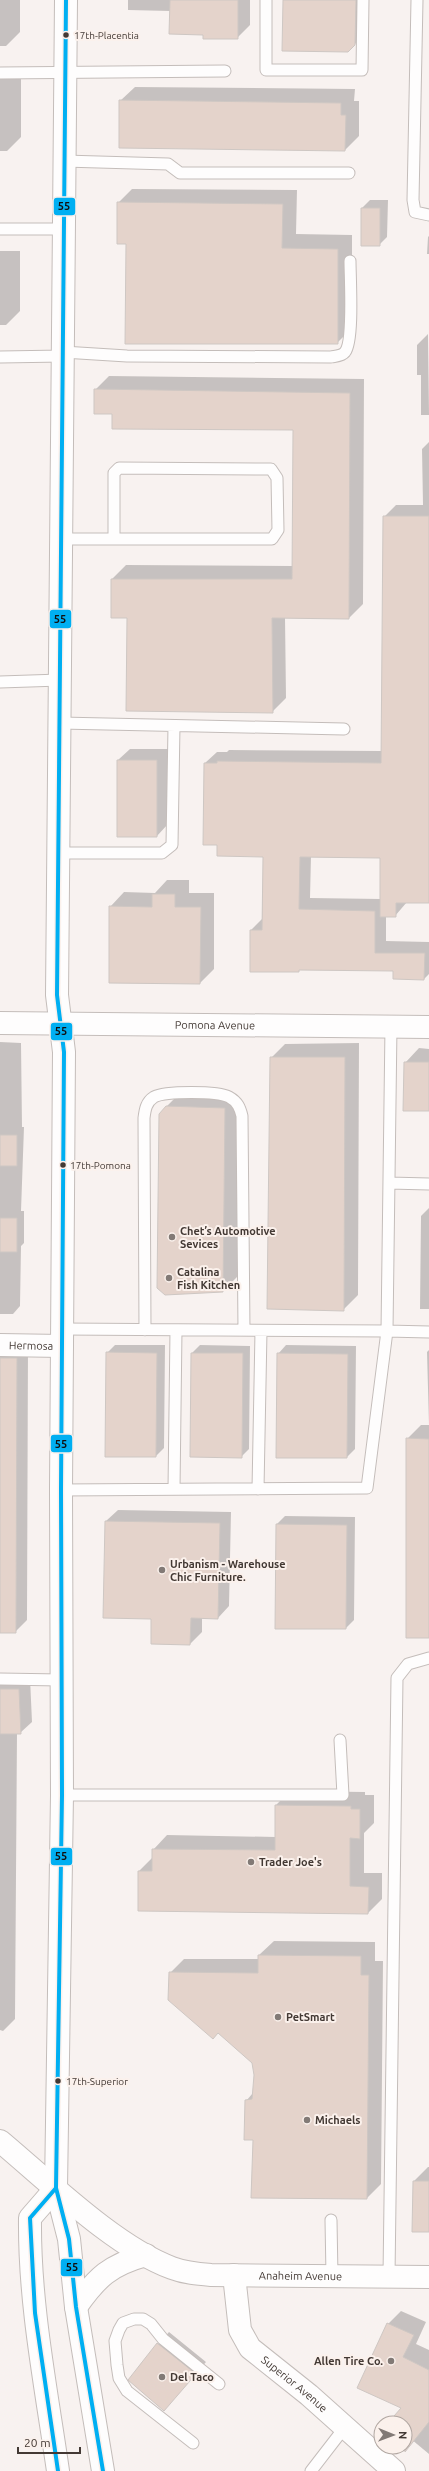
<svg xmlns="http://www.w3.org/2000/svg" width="429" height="2471" font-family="Ubuntu,sans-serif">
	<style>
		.shadow { fill: #0003; fill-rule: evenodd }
		.building { fill: #e4d3cb; stroke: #cec7c3 }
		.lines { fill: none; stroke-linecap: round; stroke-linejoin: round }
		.lane-casing { stroke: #c4bdba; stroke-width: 13 }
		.street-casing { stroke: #c4bdba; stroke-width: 24 }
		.secondary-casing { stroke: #c4bdba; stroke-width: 24 }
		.lane { stroke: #fefdfd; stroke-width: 11 }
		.street { stroke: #fefdfd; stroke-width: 22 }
		.secondary { stroke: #fefdfd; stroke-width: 22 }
		.bus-1-casing { stroke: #fbf1ec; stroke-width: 7 }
		.bus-1 { stroke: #00aff2; stroke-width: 4 }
		.bus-dot { fill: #433934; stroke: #fbf1ec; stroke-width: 1.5 }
		.poi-dot { fill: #827a76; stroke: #fbf1ec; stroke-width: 1.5 }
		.labels { text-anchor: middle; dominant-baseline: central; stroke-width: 4; stroke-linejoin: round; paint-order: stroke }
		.bus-label { font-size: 10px; fill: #433934; stroke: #fbf1ec; text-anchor: start }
		.street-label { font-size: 11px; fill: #433934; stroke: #fbf1ec }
		.poi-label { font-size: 11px; font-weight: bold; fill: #433934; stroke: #fbf1ec; text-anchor: start }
		.line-badge { stroke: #fbf1ec; stroke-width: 1.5 }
		.pale-badge-label { font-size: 11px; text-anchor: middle; font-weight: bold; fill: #111 }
	</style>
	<rect width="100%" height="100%" fill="#f8f2f0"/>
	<!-- shadow -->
	<path class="shadow" d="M0,0H20V32L6,46H0Z
		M128,0H250V25L237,38L204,34L170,11L128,10Z
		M284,0H369V30L355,44Z
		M0,76H21V137L7,151H0Z
		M135,87L355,89L354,101H359V136L345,150L120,101Z
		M132,189L297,190L296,234L352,235V328L337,343L118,203Z
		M370,200H388L387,237L379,245L362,208Z
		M429,236V254H427L428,237Z
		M0,251H20V311L6,325H0Z
		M428,334L429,415H421V375H417V345Z
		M109,376L364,379L363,604L349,618L285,617L286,698L272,712L128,617L112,579L126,565L293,566L294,429L113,413L95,390Z
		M429,442V898L407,902L395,916H386V941L429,942V974L424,979L394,970L301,969L298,971L251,930L262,919L264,856L218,844L205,763L217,752H227L229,750L382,751L384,517L396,505H423L422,449ZM311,856L381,857V899L310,898Z
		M130,749H169L168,824L157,836L118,760Z
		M167,880H189V893H214V969L200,983L110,907L124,892L155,893Z
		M0,1042L21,1043L22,1127H24L21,1211H24V1243L21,1246L20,1306L13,1314H0Z
		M359,1043L358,1295L343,1310L271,1058L285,1044Z
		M419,1048L429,1049V1110L405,1063Z
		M181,1092L238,1095L237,1277L223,1291L166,1107Z
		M429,1208V1309H420L421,1216Z
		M115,1345H165L164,1448L156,1456L107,1353Z
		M200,1345L250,1346L249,1449L241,1457L192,1353Z
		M286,1345L356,1346L355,1449L347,1457L278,1354Z
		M0,1346H28L27,1620L15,1632H0Z
		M429,1350V1637L407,1439L421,1425H429L427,1352Z
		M118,1510L231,1512L229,1606L218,1618H202V1632L190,1644L152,1643V1618L106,1521Z
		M285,1516L355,1517L354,1620L346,1628L277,1524Z
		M0,1678H30L32,1722L20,1733H17L15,2019L3,2031L0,2030Z
		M290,1791L365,1792V1795H374V1823L364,1833V1873H382V1899L368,1913L139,1871L153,1857V1850L167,1835L276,1837V1805Z
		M274,1941L375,1942V1961H383L381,2184L367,2198L252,2197L254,2139L246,2101L253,2093L255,2075L253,2063L170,1973L184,1959H259V1955Z
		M428,2167H429V2231L414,2181Z
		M401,2311L426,2322L416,2344L429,2350V2454L405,2434V2423H392L403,2408L388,2324Z
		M169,2332L206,2362L164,2410L138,2367Z"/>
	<!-- building -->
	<path class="building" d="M170,0H238V39H203V35L169,34Z
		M283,0H356L355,45L348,52L282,51Z
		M119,100L341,103V115H346L345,151L119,148Z
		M117,202L283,204L282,248L338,249V344H125L126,244H117Z
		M361,208H380V246H361Z
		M94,389L350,393L349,619L272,618L273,713L126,711L127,618H111V579H292L293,430L112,429V414H94Z
		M383,516H429V903H396V917H380V858L300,857L299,909L375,911V953H425L424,980L393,979V971L299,970V972H250V930H262L263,857L217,856V845H203L204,763H217V761L381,763Z
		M117,760H157V837H117Z
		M152,894H175V907H201L200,984L109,983V906L152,907Z
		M270,1057H345L344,1311L267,1309Z
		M404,1062H429V1111H403Z
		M166,1106L225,1108L223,1292L165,1295L157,1288L159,1114Z
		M0,1135H17V1166H0Z
		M0,1218H17V1252H0Z
		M106,1352L157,1353L156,1457H105Z
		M191,1353H243L242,1458L190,1457Z
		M277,1353L348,1354L347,1458H276Z
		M0,1358H17L16,1633H0Z
		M406,1438L429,1439V1638H406Z
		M105,1521L220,1523L218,1619L191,1618L190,1645L151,1644V1619L103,1618Z
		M276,1524L347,1525L346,1629H275Z
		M0,1689H19L21,1734H0Z
		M275,1805L351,1806V1809H360V1839L350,1838V1886L369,1887L368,1914L138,1911V1871H152V1849L275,1850Z
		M258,1955L361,1956V1975H369L367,2199L251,2198L253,2140H244L245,2100L252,2099L254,2075L252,2063L218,2033L213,2039L168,2000L169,1972L258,1973Z
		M413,2181H429V2232H412Z
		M387,2323L414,2335L403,2357L429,2370V2422L405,2452V2423H388L401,2408L357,2388Z
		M157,2343L196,2374L164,2411L128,2380Z"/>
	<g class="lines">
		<!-- lane casing -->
		<g class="lane-casing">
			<path id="lane" d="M266,0V70H362L363,0
				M417,0L413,200L415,212L429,215
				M0,73L225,71
				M64,161L168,164L180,173H349
				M0,229H64
				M63,352L127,356L331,357C336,356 342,356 345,352C354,341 350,277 350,261
				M0,357L63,356
				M61,539H272L278,530L277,478L271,469L119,468L114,473V539
				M0,682L60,680
				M60,723L344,729
				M59,853H162L172,845L174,726
				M389,1183L429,1184
				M62,1329L387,1331L391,1026
				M145,1330L144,1118C145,1110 146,1102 154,1097C165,1091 218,1091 229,1097C238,1102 240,1108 242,1116L244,1330
				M174,1489L176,1330
				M258,1489L261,1331
				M61,1490L367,1488L387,1331L429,1332
				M0,1679L61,1680
				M62,1795H343L340,1740
				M331,2220L332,2276
				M389,2276L397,1678L408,1664L429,1658
				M193,2443L127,2391L119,2378L117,2365L115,2341L119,2330L123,2323L134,2319H143L151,2324L163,2339L219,2384
				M311,2471L345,2427"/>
		</g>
		<!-- street casing -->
		<g class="street-casing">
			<g id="street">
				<path id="s1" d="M0,1345L62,1346"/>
			</g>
		</g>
		<!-- secondary casing -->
		<g class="secondary-casing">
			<g id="secondary">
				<path d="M66,0L57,995L64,1052L61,1490L62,1795L56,2188L69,2239L76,2307L103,2471"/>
				<path id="s2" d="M0,1023L429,1027"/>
				<path id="s3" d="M0,2141C48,2181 115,2247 172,2268C185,2273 198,2274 211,2275L429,2277"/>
				<path d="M56,2188L30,2218C29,2303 46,2387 58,2471"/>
				<path id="s4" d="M234,2275L240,2330L250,2348L309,2395L394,2471"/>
				<path d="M76,2307C97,2277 110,2265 146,2255"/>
			</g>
		</g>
		<!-- lane -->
		<use href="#lane" class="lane"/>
		<!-- street -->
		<use href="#street" class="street"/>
		<!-- secondary -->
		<use href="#secondary" class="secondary"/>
		<!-- bus-1 casing -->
		<g class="bus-1-casing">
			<path id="bus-1" d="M66,0L57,995L64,1052L61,1490L62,1795L56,2188L69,2239L76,2307L103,2471
				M56,2188L30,2218L35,2313L58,2471"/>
		</g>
		<!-- bus-1 -->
		<use href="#bus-1" class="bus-1"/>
	</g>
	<!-- markers -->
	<g class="bus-dot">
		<circle cx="66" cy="35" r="3.5"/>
		<circle cx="63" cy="1165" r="3.5"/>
		<circle cx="58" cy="2081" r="3.5"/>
	</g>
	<g class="poi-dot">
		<circle cx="172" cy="1237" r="4"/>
		<circle cx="169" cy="1278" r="4"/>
		<circle cx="162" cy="1570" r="4"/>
		<circle cx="251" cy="1862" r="4"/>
		<circle cx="278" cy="2017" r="4"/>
		<circle cx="307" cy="2120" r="4"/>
		<circle cx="391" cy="2361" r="4"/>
		<circle cx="162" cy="2377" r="4"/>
	</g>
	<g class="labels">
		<!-- bus labels -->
		<g class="bus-label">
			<text x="74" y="35">17th-Placentia</text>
			<text x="70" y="1165">17th-Pomona</text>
			<text x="66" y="2081">17th-Superior</text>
		</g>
		<!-- street labels -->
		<g class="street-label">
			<text stroke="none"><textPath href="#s2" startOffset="215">Pomona Avenue</textPath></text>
			<text stroke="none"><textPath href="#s1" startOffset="31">Hermosa</textPath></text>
			<text stroke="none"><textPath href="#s3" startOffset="344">Anaheim Avenue</textPath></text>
			<text stroke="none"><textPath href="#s4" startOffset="133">Superior Avenue</textPath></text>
		</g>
		<!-- poi labels -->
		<g class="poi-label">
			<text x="180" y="1231">Chet’s Automotive<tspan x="180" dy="13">Sevices</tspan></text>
			<text x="177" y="1272">Catalina<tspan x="177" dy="13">Fish Kitchen</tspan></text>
			<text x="170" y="1564">Urbanism - Warehouse<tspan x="170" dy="13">Chic Furniture.</tspan></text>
			<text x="259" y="1862">Trader Joe's</text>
			<text x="286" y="2017">PetSmart</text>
			<text x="315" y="2120">Michaels</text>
			<text x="383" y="2361" text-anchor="end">Allen Tire Co.</text>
			<text x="170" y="2377">Del Taco</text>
		</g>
	</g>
	<g class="line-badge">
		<rect x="53" y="197" width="23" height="19" rx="4" fill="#00aff2"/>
		<rect x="49" y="609" width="23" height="20" rx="4" fill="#00aff2"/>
		<rect x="50" y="1022" width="23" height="19" rx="4" fill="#00aff2"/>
		<rect x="50" y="1434" width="23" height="19" rx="4" fill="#00aff2"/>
		<rect x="50" y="1847" width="23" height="19" rx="4" fill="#00aff2"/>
		<rect x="60" y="2258" width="23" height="19" rx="4" fill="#00aff2"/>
	</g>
	<g class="pale-badge-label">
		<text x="64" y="210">55</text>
		<text x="60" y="623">55</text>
		<text x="61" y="1035">55</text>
		<text x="61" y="1448">55</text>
		<text x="61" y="1860">55</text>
		<text x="72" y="2271">55</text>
	</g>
	<!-- north arrow -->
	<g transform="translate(393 2435) rotate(91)"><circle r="19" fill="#fbf1ec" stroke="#b1a7a2"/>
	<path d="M0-3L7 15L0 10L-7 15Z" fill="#827a76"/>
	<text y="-6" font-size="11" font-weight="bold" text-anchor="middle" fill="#433934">N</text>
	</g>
	<!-- scale -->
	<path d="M18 2447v6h62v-6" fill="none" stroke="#433934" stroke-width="2"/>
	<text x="24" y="2447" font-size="12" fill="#433934" stroke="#fbf1ec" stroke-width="3" paint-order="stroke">20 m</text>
</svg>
